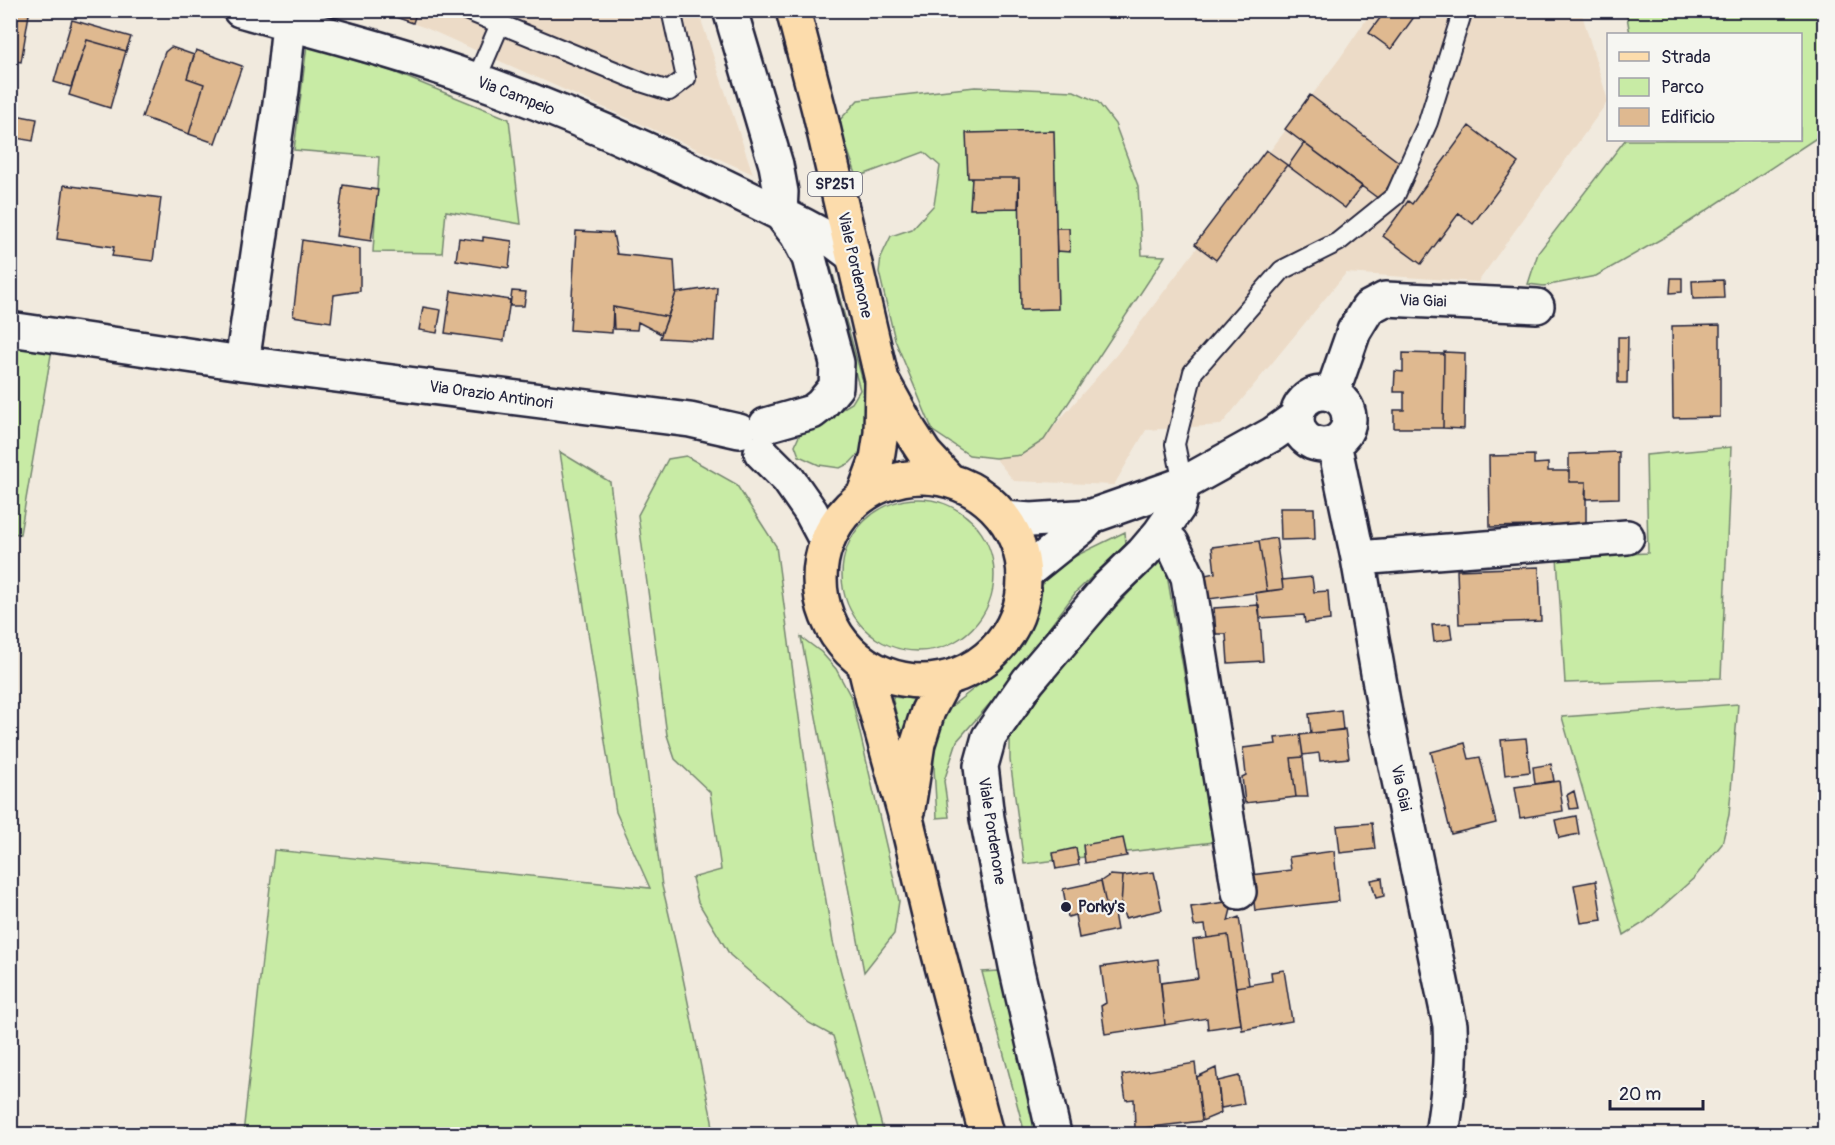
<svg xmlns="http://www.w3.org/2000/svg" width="1835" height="1145" font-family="Pangolin,sans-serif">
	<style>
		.built { fill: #ecdbc7 }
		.green { fill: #c8eba5; stroke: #758670; stroke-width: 1.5 }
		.building { fill: #dfb990; stroke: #22223b; stroke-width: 1.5 }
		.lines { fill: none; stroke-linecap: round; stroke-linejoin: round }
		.lane-casing { stroke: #22223b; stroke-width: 22 }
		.street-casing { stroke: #22223b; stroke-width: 38 }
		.primary-casing { stroke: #22223b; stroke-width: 38 }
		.lane { stroke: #f6f6f2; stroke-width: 18 }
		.street { stroke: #f6f6f2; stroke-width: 33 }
		.primary { stroke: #fcdcac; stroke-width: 33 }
		.poi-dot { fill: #22223b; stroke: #f6f6f2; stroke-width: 2 }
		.labels { text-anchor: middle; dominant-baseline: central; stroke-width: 4.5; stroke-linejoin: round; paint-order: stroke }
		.shield { fill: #f6f6f2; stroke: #626272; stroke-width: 1.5 }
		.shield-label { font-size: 15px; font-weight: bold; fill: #22223b }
		.street-label { font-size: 16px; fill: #22223b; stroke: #f6f6f2 }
		.poi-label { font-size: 16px; font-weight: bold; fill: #22223b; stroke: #f6f6f2; text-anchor: start }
	</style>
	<rect width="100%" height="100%" fill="#f1eade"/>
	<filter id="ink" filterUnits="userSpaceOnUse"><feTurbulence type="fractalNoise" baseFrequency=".0167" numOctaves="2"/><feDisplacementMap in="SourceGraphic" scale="12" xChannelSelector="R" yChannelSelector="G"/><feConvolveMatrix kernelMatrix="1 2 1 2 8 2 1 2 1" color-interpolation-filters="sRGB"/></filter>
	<g filter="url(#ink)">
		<!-- built -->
		<path class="built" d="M378,11H698L753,174L426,28Z
			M1372,11H1581L1608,101L1478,282L1346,273L1221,425L1146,430L1114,485L1014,481L995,458L1022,455L1050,431L1117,354L1340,58Z"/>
		<!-- green -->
		<path class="green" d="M1626,11H1824V133L1677,230L1596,276L1544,286L1528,284L1538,253L1625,140H1800V34H1630Z
			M308,37L509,119L521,224L446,211L442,253L373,252L379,157L294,150Z
			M975,87L1074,91L1098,102L1115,124L1138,186L1142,255L1165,256L1044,440L1021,455L995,458L969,455L933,431L895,340L879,272L881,257L891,236L912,229L934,205L940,166L924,152L857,177L838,122L858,100Z
			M830,264L866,392L868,424L863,449L850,463L840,468L819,465L799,456L795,445L800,434L852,403L860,390L826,265Z
			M10,343L52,349L20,534L11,533Z
			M1731,447L1721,678L1565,683L1557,557L1648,553L1646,455Z
			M560,452L610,482L662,886C682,963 695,1042 712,1120L713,1134H243L274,850L650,888L616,812Z
			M686,456L736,484L776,546L815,836L833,942L884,1134H862L833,1036L809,1023L730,955L698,902L692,878L721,870L710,792L675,759L667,735L638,515L668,459Z
			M842 575a76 76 0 1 1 152 0a76 76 0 1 1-152 0Z
			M1125,532L1126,544L1076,592L1007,684L957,741L944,781L949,817L937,818L933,751L940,726L949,708L989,677L1019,650L1034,619L1036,600L1045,579L1059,564Z
			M1166,557L1167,575L1195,736H1204L1223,841L1024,864L1010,760V739L1038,698L1077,649L1137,584Z
			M801,637L821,652L836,669L852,699L899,901L894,934L864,972Z
			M892,697L918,699L903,741Z
			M1738,704L1729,815L1722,844L1694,878L1645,922L1624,935L1562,717Z
			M999,971L1040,1134H1025L982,972Z"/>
		<!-- building -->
		<path class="building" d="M375,10H417L413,23Z
			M1386,10H1419L1391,49L1369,33Z
			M10,11L29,14L21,62L10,60Z
			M72,20L131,37L126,51L87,40L71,87L54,82Z
			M87,40L126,51L110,108L69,95Z
			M171,47L194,55L187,78L204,84L189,134L142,117L165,52Z
			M196,50L242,66L215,143L189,134L204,84L187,78Z
			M1310,95L1404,166L1379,199L1285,129Z
			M15,115L37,119L33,141L10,137Z
			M1469,126L1518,163L1473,224L1459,213L1421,264L1383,236L1408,201L1412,204Z
			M1054,131L1058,309L1021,310L1019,178H968L966,133Z
			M1304,143L1362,186L1345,208L1288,166Z
			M1266,150L1287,165L1216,260L1195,244Z
			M972,178H1019L1018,208L970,209Z
			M64,185L161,198L153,261L112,256L114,247L57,239Z
			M343,185L378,190L371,241L336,236Z
			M1056,228H1069L1070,252L1057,251Z
			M576,231L613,233L617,254L674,260L676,293L668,317L613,307L612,333L570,330Z
			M483,237L512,241L509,268L456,260L459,238L483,241Z
			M302,240L360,249V291L334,295L331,322L293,316Z
			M1671,278H1682V292L1670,293Z
			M1723,280L1724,298L1693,299L1692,281Z
			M717,287L714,341L660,338L676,293Z
			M451,291L510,300L504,341L445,333Z
			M512,291L526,292L524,306H510Z
			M423,307L441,310L437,333L419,330Z
			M613,307L668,317L661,334L638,322L637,330L614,329Z
			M1720,325V417L1673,418L1672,326Z
			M1618,337H1628L1627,383H1618Z
			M1444,352L1465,353L1464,429L1443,428Z
			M1403,353L1444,354L1443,428H1394V410H1404V392H1394L1395,371L1403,372Z
			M1619,452V498L1585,499L1586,482H1569V454Z
			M1534,455V464L1548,463V471H1569V482H1586V525L1490,527L1489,456Z
			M1280,508H1314L1315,539L1281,540Z
			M1276,538L1283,589L1267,591L1259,541Z
			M1259,541L1267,591L1209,599L1205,575L1215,573L1212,547Z
			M1539,567L1541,621L1459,624L1457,570Z
			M1312,577L1314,592L1328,591L1330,620L1305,623L1304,615L1260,618L1256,593L1283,589L1282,580Z
			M1259,605L1263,661L1228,663L1226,634H1216L1214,608Z
			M1450,624L1452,639L1434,642L1432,625Z
			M1341,710L1343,730L1311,733L1309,714Z
			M1345,729L1349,758L1320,761L1319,753L1303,755L1300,735Z
			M1300,735L1303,757L1291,758L1296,797L1245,803L1242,777L1246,775L1243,748L1276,744L1275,738Z
			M1526,738L1530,772L1505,775L1501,740Z
			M1465,743L1469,759L1480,757L1496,823L1451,834L1431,752Z
			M1303,757L1308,797H1296L1291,758Z
			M1551,764L1554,781L1535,784L1533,767Z
			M1559,781L1563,811L1520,818L1515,787Z
			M1574,791L1578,808L1570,809L1567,795Z
			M1576,816L1579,834L1559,838L1555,820Z
			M1372,823L1375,849L1340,853L1337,826Z
			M1123,838L1127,856L1085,863L1083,845Z
			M1076,848L1079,865L1056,869L1053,853Z
			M1334,851L1339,901L1255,911L1251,875L1291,870L1289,857Z
			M1154,872L1162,910L1125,918L1121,905L1123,876Z
			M1110,875L1123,876L1121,905L1114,913L1108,914L1101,881Z
			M1382,878L1384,896L1376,898L1371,880Z
			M1101,881L1108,914L1114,913L1117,930L1079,938L1075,915L1068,917L1063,889Z
			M1596,881L1602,920L1581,923L1574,885Z
			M1233,901L1228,921L1239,917L1249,985L1236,987L1228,935L1207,938L1205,925L1194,926L1191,907Z
			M1228,935L1241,1024L1208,1029L1207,1018L1165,1025L1161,983L1198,978L1193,940Z
			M1158,959L1165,1025L1105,1034L1101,1006L1106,1003L1101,967Z
			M1284,970L1292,1021L1242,1030L1236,987L1272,981L1271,972Z
			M1195,1063L1202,1121L1135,1129L1134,1099L1126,1100L1122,1075Z
			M1216,1068L1221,1113L1202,1121L1197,1077Z
			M1239,1076L1244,1104L1221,1108L1218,1081Z"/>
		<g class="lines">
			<!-- lane casing -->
			<g class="lane-casing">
				<path id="lane" d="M466,10L644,83L669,91L686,78L671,10
					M476,80L500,24L495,12
					M1183,484L1175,444L1193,372L1282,270L1338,242L1395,196L1428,122L1463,10"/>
			</g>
			<!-- street casing -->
			<g class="street-casing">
				<path id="street" d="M240,10C319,32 399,52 476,80C589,120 698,172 805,226L835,242L851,254
					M730,10L776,165L781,192L780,213L797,235L809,258L837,363L836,387L821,405L812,412L766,425
					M10,329L242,363L690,420L739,431
					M242,363L282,90L289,24
					M1297 419a26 26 0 1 1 52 0a26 26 0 1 1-52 0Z
					M1332,394L1354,331L1368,308L1385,299L1537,306
					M1334,443L1358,558L1385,713L1450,1025C1452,1063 1448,1097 1442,1134
					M761,452L788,479L811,512L827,542
					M1092,516L1183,484L1273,434L1297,417
					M1004,518L1031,520L1092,516L1080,529L1024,574
					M1160,533L1172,543L1188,577L1239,892
					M1358,558L1627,537
					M1054,1134L1016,966L987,818L981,766L989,737L1028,681L1109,586L1143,553L1160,533L1178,507L1183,484"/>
			</g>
			<!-- primary casing -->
			<g class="primary-casing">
				<path id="primary" d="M793,10L820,114L882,380L910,431L925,454L950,481
					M820 579a102 102 0 1 1 204 0a102 102 0 1 1-204 0Z
					M863,496L877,459L881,433L882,382
					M864,663L873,700L906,818L934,935L986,1134
					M908,808L918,743L928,711L945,679"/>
			</g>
			<!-- lane -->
			<use href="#lane" class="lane"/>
			<!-- street -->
			<use href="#street" class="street"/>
			<!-- primary -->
			<use href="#primary" class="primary"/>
		</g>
	</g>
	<!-- markers -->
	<circle class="poi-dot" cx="1066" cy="907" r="6"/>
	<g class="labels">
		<!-- shield labels -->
		<rect class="shield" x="808" y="172" width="54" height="24" rx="4.5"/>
		<g class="shield-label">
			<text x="835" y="184">SP251</text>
		</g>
		<!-- street labels -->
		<g class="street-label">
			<text transform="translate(516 96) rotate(21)">Via Campeio</text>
			<text transform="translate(855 265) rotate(77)">Viale Pordenone</text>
			<text transform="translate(1423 301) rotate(2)">Via Giai</text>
			<text transform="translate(491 395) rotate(8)">Via Orazio Antinori</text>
			<text transform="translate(1401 788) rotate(78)">Via Giai</text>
			<text transform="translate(992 831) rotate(81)">Viale Pordenone</text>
		</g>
		<!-- poi labels -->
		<g class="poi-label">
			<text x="1078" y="907">Porky's</text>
		</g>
	</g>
	<!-- margin -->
	<rect width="1835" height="1145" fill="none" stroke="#f6f6f2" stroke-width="36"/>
	<rect x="18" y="18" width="1799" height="1109" fill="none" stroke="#22223b" stroke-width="2" filter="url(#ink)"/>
	<!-- legend -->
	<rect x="1607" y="33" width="195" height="108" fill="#f6f6f2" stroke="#a1a1a9" stroke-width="1.5"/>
	<rect x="1619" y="52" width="30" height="9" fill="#fcdcac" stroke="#a1a1a9" stroke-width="1.5"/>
	<text x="1661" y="63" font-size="18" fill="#22223b">Strada</text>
	<rect x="1619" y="78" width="30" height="18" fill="#c8eba5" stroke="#a1a1a9" stroke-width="1.5"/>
	<text x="1661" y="93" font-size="18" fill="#22223b">Parco</text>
	<rect x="1619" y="108" width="30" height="18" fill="#dfb990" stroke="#a1a1a9" stroke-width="1.5"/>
	<text x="1661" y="123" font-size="18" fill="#22223b">Edificio</text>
	<!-- scale -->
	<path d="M1610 1100v9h93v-9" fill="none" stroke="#22223b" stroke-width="3"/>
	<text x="1619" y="1100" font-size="18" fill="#22223b" stroke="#f6f6f2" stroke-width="4.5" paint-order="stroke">20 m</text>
</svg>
